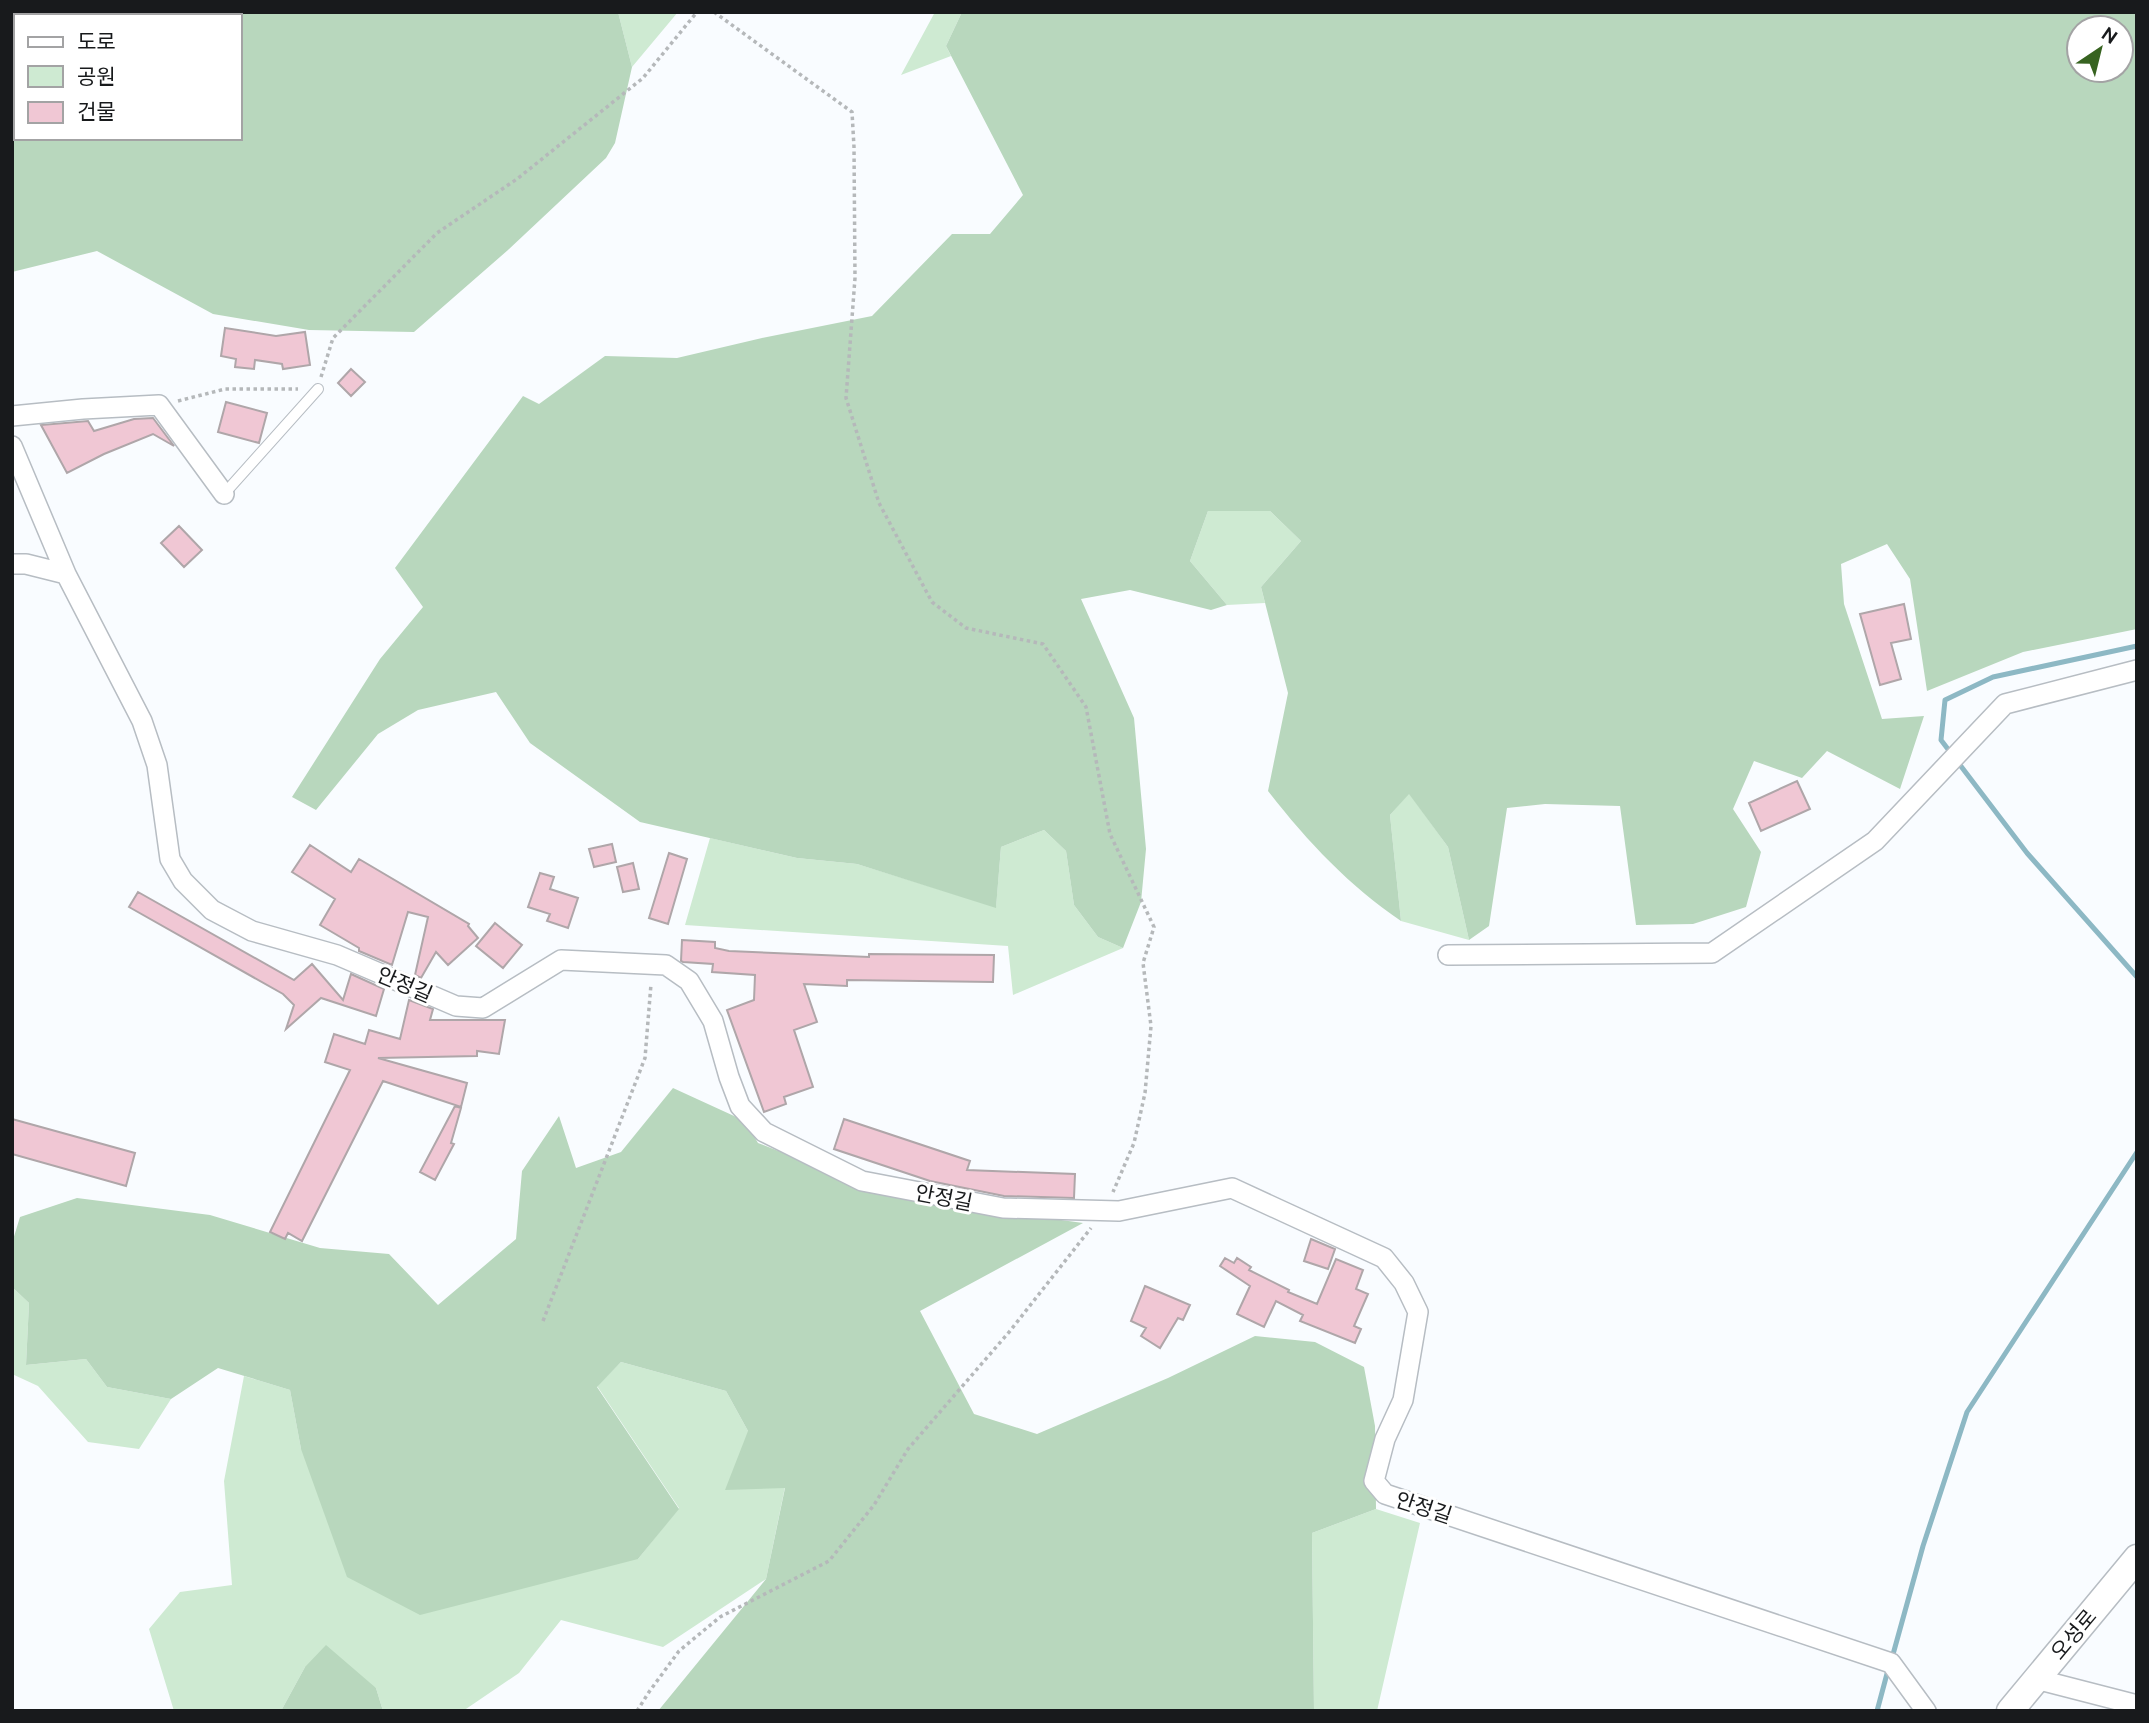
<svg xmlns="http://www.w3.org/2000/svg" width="2149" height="1723" font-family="Ubuntu,'Noto Sans KR',sans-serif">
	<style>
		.green { fill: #ceead2 }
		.forest { fill: #b8d7bd; fill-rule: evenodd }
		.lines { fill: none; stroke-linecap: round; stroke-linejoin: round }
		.stream { stroke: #8db8c4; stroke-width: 5 }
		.building { fill: #f0c7d4; stroke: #afa6a9; stroke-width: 2 }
		.lane-casing { stroke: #b7bdc3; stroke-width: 12 }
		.street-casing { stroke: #b7bdc3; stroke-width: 22 }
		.secondary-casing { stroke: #b7bdc3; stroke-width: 29 }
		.path { stroke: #b5b8ba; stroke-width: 3.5; stroke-dasharray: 3.5 3.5; stroke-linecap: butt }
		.lane { stroke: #fff; stroke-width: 10 }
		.street { stroke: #fff; stroke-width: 19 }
		.secondary { stroke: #fff; stroke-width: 26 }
		.labels { text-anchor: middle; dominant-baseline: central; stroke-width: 6; stroke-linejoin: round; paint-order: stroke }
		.street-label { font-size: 21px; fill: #181a1c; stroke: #fff }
	</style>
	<rect width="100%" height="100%" fill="#f9fcff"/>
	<!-- green -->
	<path class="green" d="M618,12H678L632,67Z
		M935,12H962L946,46L951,56L901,75Z
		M1208,511H1270L1301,541L1261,587L1265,603L1227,605L1190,561Z
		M1409,793L1448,847L1469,940L1401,921L1390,815Z
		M1044,830L1066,851L1074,905L1098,937L1123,948L1013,995L1008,946L685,925L710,838L797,858L857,864L996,907L1001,847Z
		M12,1287L29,1303L26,1365L86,1359L107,1387L171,1399L139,1449L88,1442L38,1386L12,1374Z
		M621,1362L726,1391L748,1431L785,1487L766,1579L663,1647L561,1620L519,1673L463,1711H383L376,1688L305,1667L281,1711H174L149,1629L180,1592L232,1585L224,1481L244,1376L290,1390L301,1449L638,1559L679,1508L597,1386Z
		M1376,1509L1420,1523L1377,1711H1314L1312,1533Z"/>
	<!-- forest -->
	<path class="forest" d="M12,12H115L122,16H16V138H240V16H137L138,12H618L632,67L615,143L606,158L508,250L414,332L309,330L213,314L97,251L12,272Z
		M962,12H2137V629L2023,652L1927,691L1910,579L1887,544L1841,564L1844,604L1882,719L1924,716L1900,789L1827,751L1802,778L1754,761L1733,809L1761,852L1746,907L1693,924L1636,925L1620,806L1545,804L1507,808L1489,926L1469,940L1448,847L1409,794L1390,815L1401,921C1349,886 1306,840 1268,791L1288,693L1261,587L1301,541L1270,511H1208L1190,561L1227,605L1211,610L1130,590L1081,599L1134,718L1146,849L1141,902L1123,948L1098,937L1074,905L1066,851L1044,830L1001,847L996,908L857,864L797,858L640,822L530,743L496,692L418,710L378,734L316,810L292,797L380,659L423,607L395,568L523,396L539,404L605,356L677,358L762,338L872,316L952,234H990L1023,195L946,46ZM2079,28H2121V70H2079Z
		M673,1088L745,1121L758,1143L895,1197L1083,1223L920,1311L974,1414L1037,1434L1168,1378L1255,1336L1315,1342L1364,1367L1375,1426L1376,1509L1312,1533L1314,1711H658L766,1579L785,1488L725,1490L748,1431L726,1391L621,1362L597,1387L679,1509L638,1559L420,1615L347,1577L301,1449L290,1390L218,1368L171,1399L107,1387L86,1359L26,1365L29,1303L12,1287V1243L20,1217L77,1198L210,1215L320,1248L389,1254L438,1305L516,1239L522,1171L559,1116L576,1168L621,1152Z
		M326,1645L376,1688L383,1711H281L305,1667Z"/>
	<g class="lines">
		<!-- stream -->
		<path class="stream" d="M2137,646L1993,677L1945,700L1941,740L2027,853L2137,977
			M1892,1658L1923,1546L1967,1412L2137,1152
			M1877,1711L1888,1670"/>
	</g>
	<!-- building -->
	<path class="building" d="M225,328L276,336L305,332L310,365L283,369L282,364L255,360L254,369L235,367L236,359L221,356Z
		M351,369L365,382L351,396L338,383Z
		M226,402L267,413L259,443L218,432Z
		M153,418L174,446L153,434L104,454L67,473L41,425L88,421L94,431L134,419Z
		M179,526L202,550L184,567L161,543Z
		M1904,604L1911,639L1891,643L1901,679L1880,685L1860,614Z
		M1797,781L1810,809L1761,831L1749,803Z
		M612,844L616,862L594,867L589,849Z
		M310,845L351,872L359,859L469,924L468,926L478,938L448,965L436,952L421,978L415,975L428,917L408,912L392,965L359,951V948L320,925L335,899L292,872Z
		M669,853L687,859L668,924L649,918Z
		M633,863L639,889L623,892L617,867Z
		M540,873L554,877L550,889L578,898L568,928L547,921L550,914L528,907Z
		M138,892L294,980L312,964L343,1000L351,974L384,989L376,1016L321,998L286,1029L294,1005L283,994L129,907Z
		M495,923L522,945L503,968L476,946Z
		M682,940L715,942V948L729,951L869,957V954L994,955L993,982L847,980V986L804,984L817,1022L794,1030L813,1087L784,1097L786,1104L764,1112L727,1010L754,1000L755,975L712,972L713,964L683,962L681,961Z
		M409,1000L433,1009L430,1020H505L499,1054L477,1051V1056L378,1058L467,1083L461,1107L383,1081L302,1241L288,1233L285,1239L270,1232L350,1070L325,1062L334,1034L365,1044L369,1030L400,1039Z
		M455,1106L461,1108L451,1143L454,1144L435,1180L420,1172Z
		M12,1119L135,1153L126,1186L12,1154Z
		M844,1119L970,1161L967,1170L1075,1174L1074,1198L1004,1196L930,1181L834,1149Z
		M1311,1239L1335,1249L1328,1269L1304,1261Z
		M1225,1258L1234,1263L1237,1258L1251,1267L1249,1270L1289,1290L1288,1292L1317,1304L1336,1259L1363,1270L1356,1289L1368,1294L1354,1326L1361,1329L1355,1343L1300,1321L1303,1315L1276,1301L1264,1327L1237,1314L1250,1286L1220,1266Z
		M1145,1286L1190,1305L1183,1320L1178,1318L1160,1348L1141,1336L1146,1328L1131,1321Z"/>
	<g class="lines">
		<!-- lane casing -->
		<g class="lane-casing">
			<path id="lane" d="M224,494L318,389"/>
		</g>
		<!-- street casing -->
		<g class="street-casing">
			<path id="street" d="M12,416L83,409L159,405L224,494
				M12,446L66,574
				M12,564H26L66,574L142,721L157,765L170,859L183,881L212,910L252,931L337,955L456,1006L483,1008L561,960L666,965L689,981L713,1021L729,1077L740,1106L764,1132L862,1181L1003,1208L1119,1211L1232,1188L1384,1258L1404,1283L1418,1312L1403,1400L1385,1439L1374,1481L1385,1494L1891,1663L1926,1711
				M1448,955L1712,953L1875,841L2005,704L2137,670
				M2036,1679L2137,1705"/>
		</g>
		<!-- secondary casing -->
		<g class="secondary-casing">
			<path id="secondary" d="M2010,1711L2137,1558"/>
		</g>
		<!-- path -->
		<path class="path" d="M714,12L852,112L854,147L855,278L846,398L879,503L932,602L966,628L1043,644L1086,707L1110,834L1154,927L1143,963L1151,1026L1145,1093L1134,1143L1113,1192
			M321,377L333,338L437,233L517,179L643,78L697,12
			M178,401L225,389H298
			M543,1321L645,1058L651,984
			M637,1711L649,1692L679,1651L720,1617L829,1561L874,1505L908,1449L1010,1331L1091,1228"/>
		<!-- lane -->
		<use href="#lane" class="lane"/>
		<!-- street -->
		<use href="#street" class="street"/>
		<!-- secondary -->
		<use href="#secondary" class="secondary"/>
	</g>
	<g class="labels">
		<!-- street labels -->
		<g class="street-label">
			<text transform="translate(405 984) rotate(23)">안정길</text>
			<text transform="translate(944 1197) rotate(11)">안정길</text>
			<text transform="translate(1424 1507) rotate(18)">안정길</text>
			<text transform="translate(2073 1634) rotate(-50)">오성로</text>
		</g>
	</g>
	<!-- border -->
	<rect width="2149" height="1723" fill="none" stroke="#181a1c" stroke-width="28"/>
	<!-- legend -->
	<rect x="14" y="14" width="228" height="126" fill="#ffffff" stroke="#a3a3a4" stroke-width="2"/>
	<rect x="28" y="37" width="35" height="10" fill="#ffffff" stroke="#a3a3a4" stroke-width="2"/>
	<text x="77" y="49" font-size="21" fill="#181a1c">도로</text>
	<rect x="28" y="66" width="35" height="21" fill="#ceead2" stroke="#a3a3a4" stroke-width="2"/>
	<text x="77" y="84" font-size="21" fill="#181a1c">공원</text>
	<rect x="28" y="102" width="35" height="21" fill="#f0c7d4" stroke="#a3a3a4" stroke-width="2"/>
	<text x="77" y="119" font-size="21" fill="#181a1c">건물</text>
	<!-- north arrow -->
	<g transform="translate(2100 49) rotate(35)"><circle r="33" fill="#ffffff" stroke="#a3a3a4" stroke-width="2"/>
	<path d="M0-5L12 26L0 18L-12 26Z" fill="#376320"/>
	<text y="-10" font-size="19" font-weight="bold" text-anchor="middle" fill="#181a1c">N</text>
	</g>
</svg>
